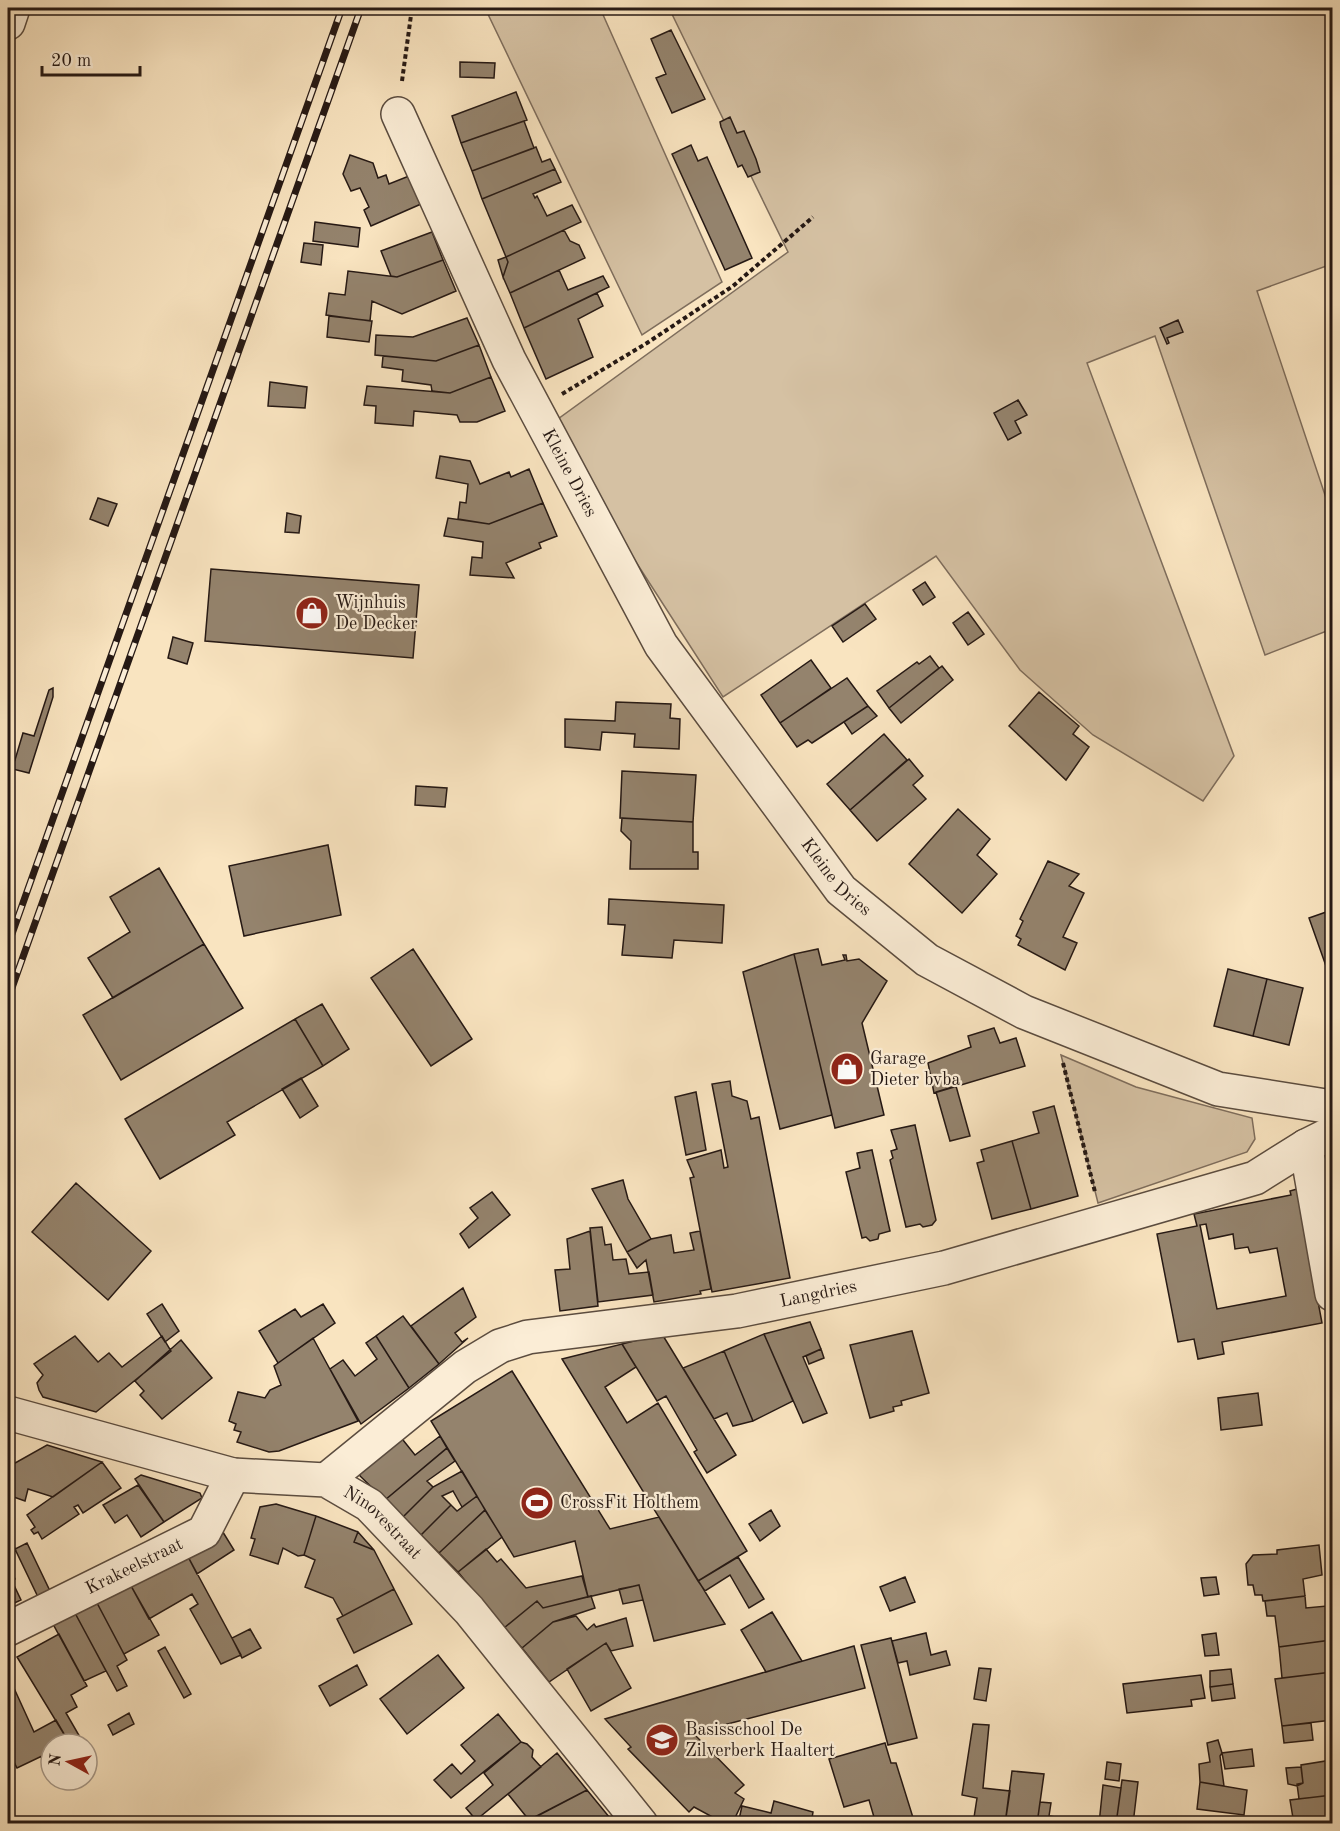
<svg xmlns="http://www.w3.org/2000/svg" width="1340" height="1831" font-family="'Old Standard TT',serif">
	<style>
		.green { fill: #d5c1a3; stroke: #7e6d5c; stroke-width: 1.5 }
		.building { fill: #94836d; stroke: #261914; stroke-width: 1.5; fill-rule: evenodd }
		.lines { fill: none; stroke-linecap: round; stroke-linejoin: round }
		.minor-casing { stroke: #5b4c3f; stroke-width: 36 }
		.path { stroke: #261914; stroke-width: 4; stroke-dasharray: 4.5 3; stroke-linecap: butt }
		.minor { stroke: #fbedd6; stroke-width: 33 }
		.rail-casing { stroke: #261914; stroke-width: 7 }
		.rail { stroke: #fbedd6; stroke-width: 4.5; stroke-dasharray: 14; stroke-linecap: butt }
		.labels { text-anchor: middle; dominant-baseline: central; stroke-width: 4.5; stroke-linejoin: round; paint-order: stroke }
		.street-label { font-size: 18px; fill: #261914; stroke: #fbedd6 }
		.poi-label { font-size: 18px; fill: #261914; stroke: #fbedd6; text-anchor: start }
	</style>
	<rect width="100%" height="100%" fill="#f9e4c0"/>
	<filter id="stains"><feTurbulence type="fractalNoise" baseFrequency=".00333" numOctaves="4"/><feColorMatrix values="0 0 0 0 .2 0 0 0 0 .09 0 0 0 0 .02 0 0 0 .5 -.17"/></filter>
	<radialGradient id="worn" r=".72"><stop offset=".6" stop-color="#630" stop-opacity="0"/><stop offset="1" stop-color="#630" stop-opacity=".3"/></radialGradient>
	<!-- green -->
	<path class="green" d="M485,8H600L722,282L642,335Z
		M669,8H1332V264L1257,291L1332,516V629L1265,655L1155,336L1087,363L1234,756L1203,801L1093,735L1020,670L936,556L723,697L634,559L558,419L788,252Z
		M1061,1055L1136,1087L1252,1118L1255,1139L1247,1152L1098,1203Z"/>
	<!-- building -->
	<path class="building" d="M671,30L705,99L672,113L656,78L666,74L651,39Z
		M460,62L495,63L494,78L460,77Z
		M516,92L527,120L461,143L452,116Z
		M730,117L737,133L744,131L756,159L760,172L748,177L742,165L738,167L721,127L720,122Z
		M524,121L534,148L472,171L461,143Z
		M691,145L698,161L707,157L752,258L725,270L672,154Z
		M536,147L542,162L550,159L555,169L482,199L472,171Z
		M350,155L373,163L378,178L386,175L389,184L409,176L421,204L371,226L364,210L369,207L360,188L351,191L343,174Z
		M555,169L561,182L533,194L535,198L537,196L547,216L572,205L581,222L506,257L482,199Z
		M315,222L360,228L358,247L313,241Z
		M564,230L570,241L579,245L585,258L510,293L503,277L508,262L506,257Z
		M432,232L443,260L397,277L391,276L381,251Z
		M304,243L323,245L321,265L301,262Z
		M506,257L508,262L503,277L498,260Z
		M443,260L456,291L402,314L372,301L370,321L326,315L329,293L345,295L348,271L397,277Z
		M559,270L568,290L603,276L609,287L524,328L510,293Z
		M597,293L603,306L578,319L593,357L546,379L524,328Z
		M329,316L372,321L369,342L327,337Z
		M467,318L479,345L436,361L375,355L376,335L413,337Z
		M1178,320L1183,332L1167,338L1169,343L1167,344L1160,328Z
		M479,345L491,377L450,393L432,391L431,385L402,381L403,370L382,367L383,356L436,361Z
		M491,377L505,411L477,422H460L457,415L414,411L413,426L375,423L376,406L364,405L367,386L450,393Z
		M270,382L307,387L305,408L268,406Z
		M1018,400L1027,415L1015,421L1021,433L1008,440L994,413Z
		M440,456L470,461L480,484L509,472L511,477L529,469L543,503L489,524L458,519L460,502L466,503L468,484L436,478Z
		M98,498L117,504L108,526L90,519Z
		M543,503L557,536L539,543L541,548L506,563L514,578L470,575L472,557L482,558L483,542L444,536L448,518L489,524Z
		M287,513L301,516L299,533L285,532Z
		M211,569L419,585L413,658L205,641Z
		M925,582L935,597L923,605L913,590Z
		M865,604L876,619L843,642L832,626Z
		M968,612L984,634L968,645L953,623Z
		M173,637L193,643L187,664L168,658Z
		M930,656L939,668L889,708L877,691L917,662L919,664Z
		M811,660L831,688L780,723L761,695Z
		M942,666L953,680L901,723L889,708Z
		M847,678L868,706L812,743L808,740L797,747L780,723Z
		M53,688V697L29,773L13,769L8,773V751L15,760L23,733L34,736L49,690Z
		M1039,692L1079,726L1073,734L1089,747L1066,780L1009,726Z
		M616,702L671,704L670,718L680,719L679,749L634,747L635,734L602,732L600,750L565,747V719L615,721Z
		M868,706L877,716L852,734L844,722Z
		M884,734L907,760L850,810L827,784Z
		M909,759L923,776L913,785L926,799L877,841L850,810Z
		M622,771L696,775L693,822L620,818Z
		M416,786L447,788L445,807L415,805Z
		M958,809L990,839L977,855L997,874L962,913L909,864Z
		M622,818L693,822V852H698V869H630L631,841L621,831Z
		M328,845L341,915L244,936L229,866Z
		M1048,861L1079,874L1069,886L1084,893L1063,937L1077,943L1065,970L1018,945L1021,939L1016,936L1023,921L1020,919Z
		M159,868L204,944L113,998L88,958L130,932L110,897Z
		M609,899L724,905L722,943L674,940L672,958L622,955L625,925L608,924Z
		M1329,911L1332,921V983L1309,918Z
		M204,944L243,1008L121,1080L83,1015Z
		M413,949L472,1039L431,1066L371,978Z
		M818,949L822,965L845,960L843,955H846L847,961L859,959L887,981L862,1023L884,1115L835,1128L794,954Z
		M794,954L832,1115L780,1129L743,972Z
		M1228,969L1267,979L1253,1036L1214,1026Z
		M1267,979L1303,988L1289,1045L1253,1036Z
		M322,1004L349,1049L323,1066L295,1019Z
		M295,1019L323,1066L227,1122L235,1135L160,1179L125,1119Z
		M994,1028L1000,1043L1016,1038L1025,1066L934,1093L928,1063L971,1047L968,1036Z
		M301,1078L318,1106L300,1118L282,1089Z
		M730,1081L732,1096L747,1101L751,1119L759,1117L790,1278L712,1292L690,1178L694,1177L687,1160L721,1150L724,1168L728,1167L712,1084Z
		M956,1086L970,1136L950,1141L936,1092Z
		M696,1092L706,1150L686,1155L675,1097Z
		M1054,1106L1078,1196L1031,1209L1012,1141L1039,1133L1033,1112Z
		M915,1125L936,1220L932,1225L923,1227L920,1224L906,1227L890,1160L893,1158L891,1151L897,1149L891,1130Z
		M1012,1141L1031,1209L992,1219L977,1163L984,1161L981,1150Z
		M872,1150L890,1231L879,1234L878,1239L870,1241L866,1237L862,1238L846,1172L860,1168L857,1153Z
		M623,1180L628,1199L651,1239L627,1252L592,1189Z
		M76,1183L151,1251L108,1300L32,1232Z
		M1297,1189L1322,1323L1222,1342L1224,1354L1198,1359L1194,1339L1178,1342L1157,1234L1197,1226L1194,1214L1291,1195L1290,1191ZM1206,1224L1209,1239L1233,1234L1235,1249L1248,1247L1250,1253L1277,1248L1286,1296L1217,1309L1200,1225Z
		M492,1192L510,1215L469,1248L460,1234L478,1218L470,1208Z
		M602,1227L605,1245L611,1244L613,1260L626,1259L629,1274L649,1272L653,1295L598,1302L590,1228Z
		M590,1231L598,1306L560,1311L555,1270L570,1269L567,1239Z
		M700,1231L711,1289L700,1291L701,1294L654,1302L646,1260L637,1268L627,1252L651,1239L671,1235L674,1253L694,1250L690,1233Z
		M463,1288L476,1317L455,1333L462,1342L468,1338L439,1364L411,1326Z
		M162,1304L179,1331L165,1342L147,1314Z
		M323,1304L335,1323L278,1363L259,1331L295,1309L301,1317Z
		M403,1316L439,1364L409,1388L376,1336Z
		M810,1322L821,1349L803,1357L827,1413L803,1423L764,1334Z
		M912,1331L929,1393L901,1401L902,1405L893,1407L894,1411L870,1418L850,1345Z
		M662,1334L736,1455L707,1473L694,1452L697,1450L666,1396L657,1401L622,1344Z
		M764,1334L793,1401L753,1421L724,1351Z
		M75,1336L98,1362L109,1353L122,1367L162,1336L171,1351L96,1412L43,1397L39,1390L37,1383L43,1375L34,1364Z
		M376,1336L409,1388L361,1424L330,1369L343,1360L355,1376L377,1359L366,1343Z
		M313,1338L358,1421L279,1451L269,1452L237,1442L241,1432L234,1430L236,1424L229,1421L238,1392L265,1398L270,1390L281,1385L274,1366Z
		M181,1340L212,1378L162,1419L140,1395L144,1391L135,1381Z
		M622,1344L636,1367L605,1387L627,1423L658,1403L747,1551L698,1581L562,1359Z
		M821,1349L824,1358L809,1364L806,1356Z
		M724,1351L753,1421L733,1426L727,1413L714,1419L683,1368Z
		M512,1371L610,1529L659,1517L725,1624L654,1641L639,1585L588,1597L575,1541L514,1557L431,1421Z
		M1258,1393L1262,1425L1221,1430L1218,1398Z
		M399,1435L415,1455L440,1436L447,1448L385,1500L360,1476L359,1466Z
		M47,1445L102,1462L53,1497L28,1489L25,1501L8,1495V1467Z
		M447,1448L455,1461L427,1481L433,1487L403,1517L385,1500Z
		M102,1462L121,1488L83,1513L78,1505L74,1507L79,1514L42,1539L38,1532L34,1534L31,1530L35,1527L27,1515Z
		M462,1471L477,1496L462,1507L453,1491L442,1496L451,1505L421,1535L403,1517L433,1487Z
		M141,1475L200,1493L202,1498L164,1522L135,1479Z
		M138,1485L164,1522L141,1537L127,1515L115,1523L103,1505Z
		M477,1496L485,1510L439,1553L421,1535L451,1505L457,1511Z
		M276,1504L316,1516L304,1555L298,1556L283,1548L278,1564L250,1555L255,1539L251,1538L260,1507Z
		M485,1510L502,1537L458,1572L439,1553Z
		M771,1510L780,1526L760,1541L749,1524Z
		M316,1516L358,1532L354,1542L374,1550L394,1589L343,1616L333,1598L305,1587L315,1560L304,1555Z
		M221,1529L234,1550L197,1574L185,1551Z
		M358,1532L374,1550L354,1542Z
		M8,1533L16,1551L8,1555Z
		M27,1543L50,1591L38,1597L15,1549Z
		M1319,1545L1322,1575L1303,1579L1305,1596L1263,1601L1262,1595H1255L1253,1585H1248L1246,1564L1253,1555L1277,1554V1550Z
		M486,1549L497,1562L501,1559L526,1588L582,1576L588,1597L543,1608L537,1601L504,1628L458,1572Z
		M185,1551L241,1655L221,1664L190,1609L198,1604L192,1594L149,1619L130,1584Z
		M738,1557L764,1599L749,1608L730,1575L705,1591L698,1581Z
		M8,1563L15,1579L12,1581L21,1600L8,1606Z
		M905,1577L915,1602L890,1611L880,1587Z
		M1216,1577L1219,1594L1204,1596L1201,1578Z
		M130,1584L159,1635L124,1654L96,1601Z
		M639,1585L643,1600L623,1604L619,1589Z
		M394,1589L412,1624L354,1653L337,1619Z
		M591,1596L595,1608L553,1622L522,1648L504,1628L537,1601L543,1608Z
		M1305,1596L1306,1608L1327,1606L1331,1640L1279,1647L1275,1616H1267L1265,1601Z
		M96,1601L127,1660L117,1666L127,1686L117,1691L75,1613Z
		M772,1612L802,1661L766,1672L741,1630Z
		M75,1613L106,1671L84,1681L53,1624Z
		M576,1616L587,1630L594,1624L596,1627L626,1618L633,1646L611,1651L606,1643L549,1682L522,1648L553,1622Z
		M250,1629L261,1648L242,1658L232,1638Z
		M926,1633L931,1655L946,1651L950,1665L910,1675L907,1661L898,1663L892,1641Z
		M1216,1633L1219,1655L1205,1656L1202,1635Z
		M59,1634L87,1686L71,1695L77,1707L66,1713L84,1744H70L17,1657Z
		M891,1638L917,1738L888,1745L861,1645Z
		M1331,1640L1332,1672L1282,1678L1279,1647Z
		M606,1643L631,1688L591,1711L567,1669Z
		M854,1646L865,1688L693,1733L744,1785L735,1793L744,1799L732,1824H719L720,1821L694,1807L689,1812L628,1749L631,1747L605,1719Z
		M165,1647L191,1694L184,1698L158,1651Z
		M438,1655L464,1688L407,1734L380,1699Z
		M357,1665L367,1685L330,1706L319,1686Z
		M979,1668L991,1669L986,1701L974,1699Z
		M1231,1669L1233,1684L1210,1687V1671Z
		M1332,1672V1720L1282,1726L1275,1679Z
		M8,1675L34,1732L56,1720L70,1744H51V1770L42,1756L17,1768L8,1750Z
		M1201,1675L1205,1698L1191,1700L1192,1706L1127,1713L1123,1684Z
		M1233,1684L1235,1698L1212,1701L1210,1687Z
		M129,1713L134,1724L113,1735L108,1725Z
		M498,1714L521,1742L451,1798L434,1780L452,1764L461,1774L475,1761L461,1745Z
		M1311,1723L1313,1740L1284,1743L1282,1726Z
		M973,1724L989,1725L983,1788L1010,1791L1005,1824H973L977,1798L962,1795Z
		M1218,1740L1222,1753L1220,1756L1224,1786L1200,1782L1199,1764L1210,1762L1207,1743Z
		M521,1742L527,1744L533,1750L532,1757L541,1767L476,1820L466,1808L493,1785L484,1773Z
		M885,1743L891,1763H896L915,1824H876L869,1800L844,1807L829,1759Z
		M1252,1749L1254,1766L1225,1769L1222,1753Z
		M557,1753L587,1790L529,1820L508,1794Z
		M1332,1760V1795L1299,1799L1297,1784L1303,1783L1301,1765Z
		M1107,1762L1121,1764L1119,1781L1105,1779Z
		M1301,1767L1303,1783L1297,1786L1288,1784L1286,1768Z
		M1012,1771L1044,1774L1037,1824H1005Z
		M1122,1780L1138,1782L1133,1824H1116Z
		M1200,1782L1247,1790L1244,1815L1197,1809Z
		M1103,1785L1121,1788L1116,1824H1099Z
		M587,1790L610,1818L600,1824H522Z
		M1332,1795V1824H1294L1290,1800Z
		M774,1801L813,1812L811,1824H738L742,1806L771,1813Z
		M1040,1802L1051,1803L1049,1816L1083,1821L1082,1824H1037Z"/>
	<g class="lines">
		<!-- minor casing -->
		<g class="minor-casing">
			<g id="minor">
				<path d="M8,23L13,8"/>
				<path id="s1" d="M398,114L509,360L661,645L841,890L927,960L1024,1012L1218,1089L1332,1107"/>
				<path d="M1306,1146L1332,1294"/>
				<path id="s2" d="M8,1413L233,1475L326,1480L369,1505L469,1610L641,1824"/>
				<path id="s3" d="M326,1480L465,1367L500,1346L528,1337L737,1311L944,1268L1255,1178L1306,1146L1332,1133"/>
				<path id="s4" d="M8,1629L204,1532L233,1475"/>
			</g>
		</g>
		<!-- path -->
		<path class="path" d="M402,81L412,8
			M562,394L647,343L733,286L813,217
			M1063,1063L1095,1192"/>
		<!-- minor -->
		<use href="#minor" class="minor"/>
		<!-- rail casing -->
		<g class="rail-casing">
			<path id="rail" d="M8,945L342,8
				M8,999L361,8"/>
		</g>
		<!-- rail -->
		<use href="#rail" class="rail"/>
	</g>
	<!-- icons -->
	<defs>
		<g id="shop-disc" transform="scale(1.725)"><circle r="9.5" fill="#8f2418" stroke="#fbedd6"/><path d="M-5-2.5h2.3a2.7 3.5 0 0 1 5.4 0H5L5.5 6h-11ZM-1.5-2.5h3a1.5 2.3 0 0 0-3 0Z" fill="#fff"/></g>
		<g id="stadium-disc" transform="scale(1.725)"><circle r="9.5" fill="#8f2418" stroke="#fbedd6"/><path d="M0-5a6.5 5 0 1 0 0 10a6.5 5 0 1 0 0-10ZM-3.5-1.8h7v3.6h-7Z" fill="#fff"/></g>
		<g id="school-disc" transform="scale(1.725)"><circle r="9.5" fill="#8f2418" stroke="#fbedd6"/><path d="M0-5L7-2L0 1L-7-2ZM-4 1L0 2.5L4 1V4Q0 6-4 4Z" fill="#fff"/></g>
	</defs>
	<g fill-rule="evenodd">
		<use href="#shop-disc" x="312" y="613"/>
		<use href="#shop-disc" x="847" y="1069"/>
		<use href="#stadium-disc" x="537" y="1503"/>
		<use href="#school-disc" x="662" y="1740"/>
	</g>
	<g class="labels">
		<!-- street labels -->
		<g class="street-label">
			<text stroke="none"><textPath href="#s1" startOffset="398">Kleine Dries</textPath></text>
			<text stroke="none"><textPath href="#s1" startOffset="884">Kleine Dries</textPath></text>
			<text stroke="none"><textPath href="#s3" startOffset="543">Langdries</textPath></text>
			<text stroke="none"><textPath href="#s2" startOffset="398">Ninovestraat</textPath></text>
			<text stroke="none"><textPath href="#s4" startOffset="141">Krakeelstraat</textPath></text>
		</g>
		<!-- poi labels -->
		<g class="poi-label">
			<text x="335" y="603">Wijnhuis<tspan x="335" dy="21">De Decker</tspan></text>
			<text x="870" y="1059">Garage<tspan x="870" dy="21">Dieter bvba</tspan></text>
			<text x="560" y="1503">CrossFit Holthem</text>
			<text x="685" y="1730">Basisschool De<tspan x="685" dy="21">Zilverberk Haaltert</tspan></text>
		</g>
	</g>
	<!-- margin -->
	<rect width="1340" height="1831" fill="none" stroke="#f9e4c0" stroke-width="30"/>
	<rect x="9" y="9" width="1322" height="1813" fill="none" stroke="#261914" stroke-width="3"/>
	<rect x="15" y="15" width="1310" height="1801" fill="none" stroke="#261914" stroke-width="1.5"/>
	<!-- north arrow -->
	<g transform="translate(69 1762) rotate(278)"><circle r="28" fill="#fbedd6" stroke="#a69888" stroke-width="1.5"/>
	<path d="M0-4.5L10 22L0 15L-10 22Z" fill="#8f2418"/>
	<text y="-9" font-size="16" font-weight="bold" text-anchor="middle" fill="#261914">N</text>
	</g>
	<!-- scale -->
	<path d="M42 66v9h98v-9" fill="none" stroke="#261914" stroke-width="3"/>
	<text x="51" y="66" font-size="18" fill="#261914" stroke="#fbedd6" stroke-width="4.5" paint-order="stroke">20 m</text>
	<rect width="100%" height="100%" filter="url(#stains)"/>
	<rect width="100%" height="100%" fill="url(#worn)"/>
</svg>
